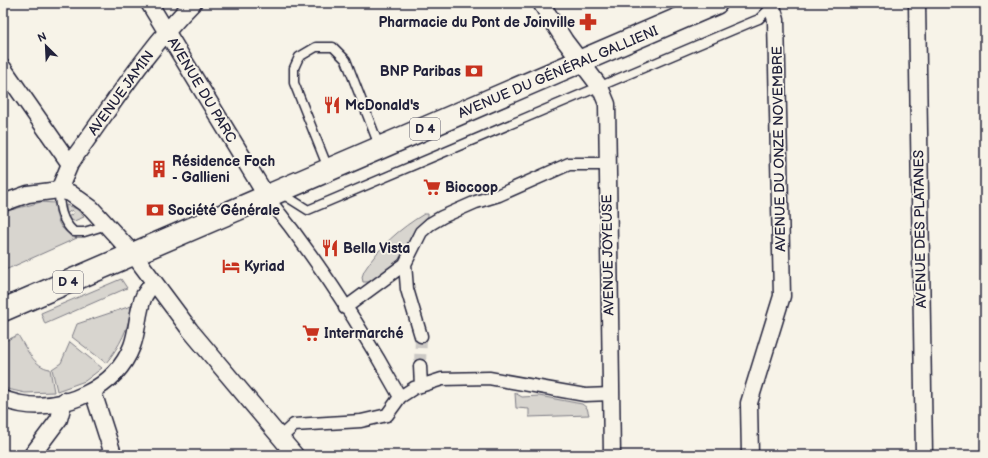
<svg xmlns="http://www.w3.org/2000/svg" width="988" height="458" font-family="'Balsamiq Sans',sans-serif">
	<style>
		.green { fill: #d8d5cf; stroke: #7d7c85 }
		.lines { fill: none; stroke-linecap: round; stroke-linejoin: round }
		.pedestrian-tunnel { stroke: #ccc9c5; stroke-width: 12; stroke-dasharray: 12 6; stroke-linecap: butt }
		.service-casing { stroke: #22223b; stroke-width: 11 }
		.pedestrian-casing { stroke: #22223b; stroke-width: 15 }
		.minor-casing { stroke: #22223b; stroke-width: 19 }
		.primary-casing { stroke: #22223b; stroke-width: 25 }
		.service { stroke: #f7f3e8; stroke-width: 8 }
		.pedestrian { stroke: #f7f3e8; stroke-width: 12 }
		.minor { stroke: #f7f3e8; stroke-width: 16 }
		.primary { stroke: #f7f3e8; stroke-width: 22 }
		.labels { text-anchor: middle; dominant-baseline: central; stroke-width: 3.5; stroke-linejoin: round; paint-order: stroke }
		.shield { fill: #f7f3e8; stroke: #62616f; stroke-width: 1 }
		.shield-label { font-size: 13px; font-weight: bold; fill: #22223b }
		.poi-label { font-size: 14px; font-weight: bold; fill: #22223b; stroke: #f7f3e8; text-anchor: start }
		.street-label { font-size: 14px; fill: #22223b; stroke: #f7f3e8 }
	</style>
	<rect width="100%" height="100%" fill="#f7f3e8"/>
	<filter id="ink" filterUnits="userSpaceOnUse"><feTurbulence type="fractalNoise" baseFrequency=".025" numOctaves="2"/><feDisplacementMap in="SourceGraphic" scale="8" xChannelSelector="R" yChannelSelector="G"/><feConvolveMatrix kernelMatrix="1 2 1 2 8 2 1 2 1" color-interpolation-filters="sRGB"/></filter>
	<g filter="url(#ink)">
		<!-- green -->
		<path class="green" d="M41,202L55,203C57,222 58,229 77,238L3,271V212Z
			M66,205L77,209L84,217L74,221L70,220L68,217L74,213L72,210L66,214Z
			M424,214H428V216L413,233L397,263L369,282H363L362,277L364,271C380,246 399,229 424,214Z
			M121,279L127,288L45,324L41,313Z
			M131,306C130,327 119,347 106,363L72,337L77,324Z
			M18,335C26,348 34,367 50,369L54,392L25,393L3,388V342Z
			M70,342L102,368L85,381L57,391L52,369L61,363Z
			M515,393L522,397L539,396L582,404L587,408L589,415L529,417V409L516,408Z"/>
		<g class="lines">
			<!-- pedestrian-tunnel -->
			<path class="pedestrian-tunnel" d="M420,366L421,336"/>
			<!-- service casing -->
			<g class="service-casing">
				<path id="service" d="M328,168L294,83V68L299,57L316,47H333L346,60L380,148
					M59,190C59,206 61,221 74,232H84L107,225
					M281,193L308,210L754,21L759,19L772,6"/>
			</g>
			<!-- pedestrian casing -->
			<g class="pedestrian-casing">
				<path id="pedestrian" d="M267,197C317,259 362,328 400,397
					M405,264L407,289L421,336
					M345,308L405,264L421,232L430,224L442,217L476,202L499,195L569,164H607
					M420,366L421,386
					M280,438L294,425L361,421L387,415L400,397L414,388L442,379L489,378L585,395L611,394"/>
			</g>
			<!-- minor casing -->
			<g class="minor-casing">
				<path id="minor" d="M149,3L267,197
					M541,3L565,41L600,87L607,104L612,455
					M917,3L924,455
					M3,68L70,164
					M59,190L70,164L76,155C113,104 148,48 193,3
					M3,203L28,194L59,190L70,193L91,208L134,255L190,330L295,455
					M93,392L113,454
					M3,399C9,401 15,403 21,404C64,412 116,388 132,346C138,331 137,311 144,296C147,291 150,287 153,283
					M32,455L59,419L64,401
					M750,455L749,403L782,296L776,20L771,3"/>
			</g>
			<!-- primary casing -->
			<g class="primary-casing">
				<path id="primary" d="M3,310L716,3"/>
			</g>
			<!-- service -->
			<use href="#service" class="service"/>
			<!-- pedestrian -->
			<use href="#pedestrian" class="pedestrian"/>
			<!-- minor -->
			<use href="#minor" class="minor"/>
			<!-- primary -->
			<use href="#primary" class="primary"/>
		</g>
	</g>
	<!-- icons -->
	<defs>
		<g id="pharmacy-bare" transform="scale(1.38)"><path d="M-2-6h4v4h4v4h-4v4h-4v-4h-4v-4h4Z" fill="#c8321e" stroke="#f7f3e8" stroke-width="2.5" paint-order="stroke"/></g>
		<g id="bank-bare" transform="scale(1.38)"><path d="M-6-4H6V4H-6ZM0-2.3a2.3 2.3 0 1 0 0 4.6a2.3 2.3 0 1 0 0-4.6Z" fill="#c8321e" stroke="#f7f3e8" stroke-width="2.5" paint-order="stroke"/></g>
		<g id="restaurant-bare" transform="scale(1.38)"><path d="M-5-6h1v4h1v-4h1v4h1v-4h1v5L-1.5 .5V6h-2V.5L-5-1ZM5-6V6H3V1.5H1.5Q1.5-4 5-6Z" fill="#c8321e" stroke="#f7f3e8" stroke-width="2.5" paint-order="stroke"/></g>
		<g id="building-bare" transform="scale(1.38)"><path d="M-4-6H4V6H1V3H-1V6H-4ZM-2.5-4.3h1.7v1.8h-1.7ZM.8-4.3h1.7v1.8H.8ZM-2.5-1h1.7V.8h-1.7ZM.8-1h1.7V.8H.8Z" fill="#c8321e" stroke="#f7f3e8" stroke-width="2.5" paint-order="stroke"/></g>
		<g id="supermarket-bare" transform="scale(1.38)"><path d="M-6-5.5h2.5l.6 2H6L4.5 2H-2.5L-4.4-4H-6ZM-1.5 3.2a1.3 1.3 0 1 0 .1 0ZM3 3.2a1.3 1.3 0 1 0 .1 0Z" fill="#c8321e" stroke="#f7f3e8" stroke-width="2.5" paint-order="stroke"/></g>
		<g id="hotel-bare" transform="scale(1.38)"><path d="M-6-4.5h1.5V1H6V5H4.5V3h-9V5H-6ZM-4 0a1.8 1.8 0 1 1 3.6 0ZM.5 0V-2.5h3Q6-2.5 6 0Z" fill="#c8321e" stroke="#f7f3e8" stroke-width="2.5" paint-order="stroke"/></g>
	</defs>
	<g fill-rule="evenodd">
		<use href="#pharmacy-bare" x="588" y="22"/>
		<use href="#bank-bare" x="474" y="71"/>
		<use href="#restaurant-bare" x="332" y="105"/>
		<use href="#building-bare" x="159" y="169"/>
		<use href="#supermarket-bare" x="432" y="187"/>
		<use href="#bank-bare" x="155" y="210"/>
		<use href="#restaurant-bare" x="330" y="248"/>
		<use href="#hotel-bare" x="231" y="266"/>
		<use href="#supermarket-bare" x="311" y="333"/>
	</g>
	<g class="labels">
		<!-- shield labels -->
		<g class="shield">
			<rect x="410" y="118" width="30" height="22" rx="3"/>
			<rect x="53" y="271" width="30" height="22" rx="3"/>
		</g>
		<g class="shield-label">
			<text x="425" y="129">D 4</text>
			<text x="68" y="282">D 4</text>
		</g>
		<!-- poi labels -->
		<g class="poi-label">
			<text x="575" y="22" text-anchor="end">Pharmacie du Pont de Joinville</text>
			<text x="461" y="71" text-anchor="end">BNP Paribas</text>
			<text x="345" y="105">McDonald's</text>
			<text x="172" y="161">Résidence Foch<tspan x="172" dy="16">- Gallieni</tspan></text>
			<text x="445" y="187">Biocoop</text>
			<text x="168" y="210">Société Générale</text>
			<text x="343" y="248">Bella Vista</text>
			<text x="244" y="266">Kyriad</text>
			<text x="324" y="333">Intermarché</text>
		</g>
		<!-- street labels -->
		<g class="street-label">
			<text transform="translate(558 72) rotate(-23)">AVENUE DU GÉNÉRAL GALLIENI</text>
			<text transform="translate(202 90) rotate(59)">AVENUE DU PARC</text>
			<text transform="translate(121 93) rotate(-54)">AVENUE JAMIN</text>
			<text transform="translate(779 149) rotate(-91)">AVENUE DU ONZE NOVEMBRE</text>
			<text transform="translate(920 229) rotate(-91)">AVENUE DES PLATANES</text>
			<text transform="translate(608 255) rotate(-91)">AVENUE JOYEUSE</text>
		</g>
	</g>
	<!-- margin -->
	<rect width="988" height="458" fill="none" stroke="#f7f3e8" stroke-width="16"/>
	<rect x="8" y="8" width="972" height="442" fill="none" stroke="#22223b" stroke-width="1.5" filter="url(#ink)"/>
	<!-- north arrow -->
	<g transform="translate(46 46) rotate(336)" stroke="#f7f3e8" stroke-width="3" paint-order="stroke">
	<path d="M0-3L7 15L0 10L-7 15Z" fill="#22223b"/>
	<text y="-6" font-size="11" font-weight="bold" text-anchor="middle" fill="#22223b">N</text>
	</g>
</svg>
